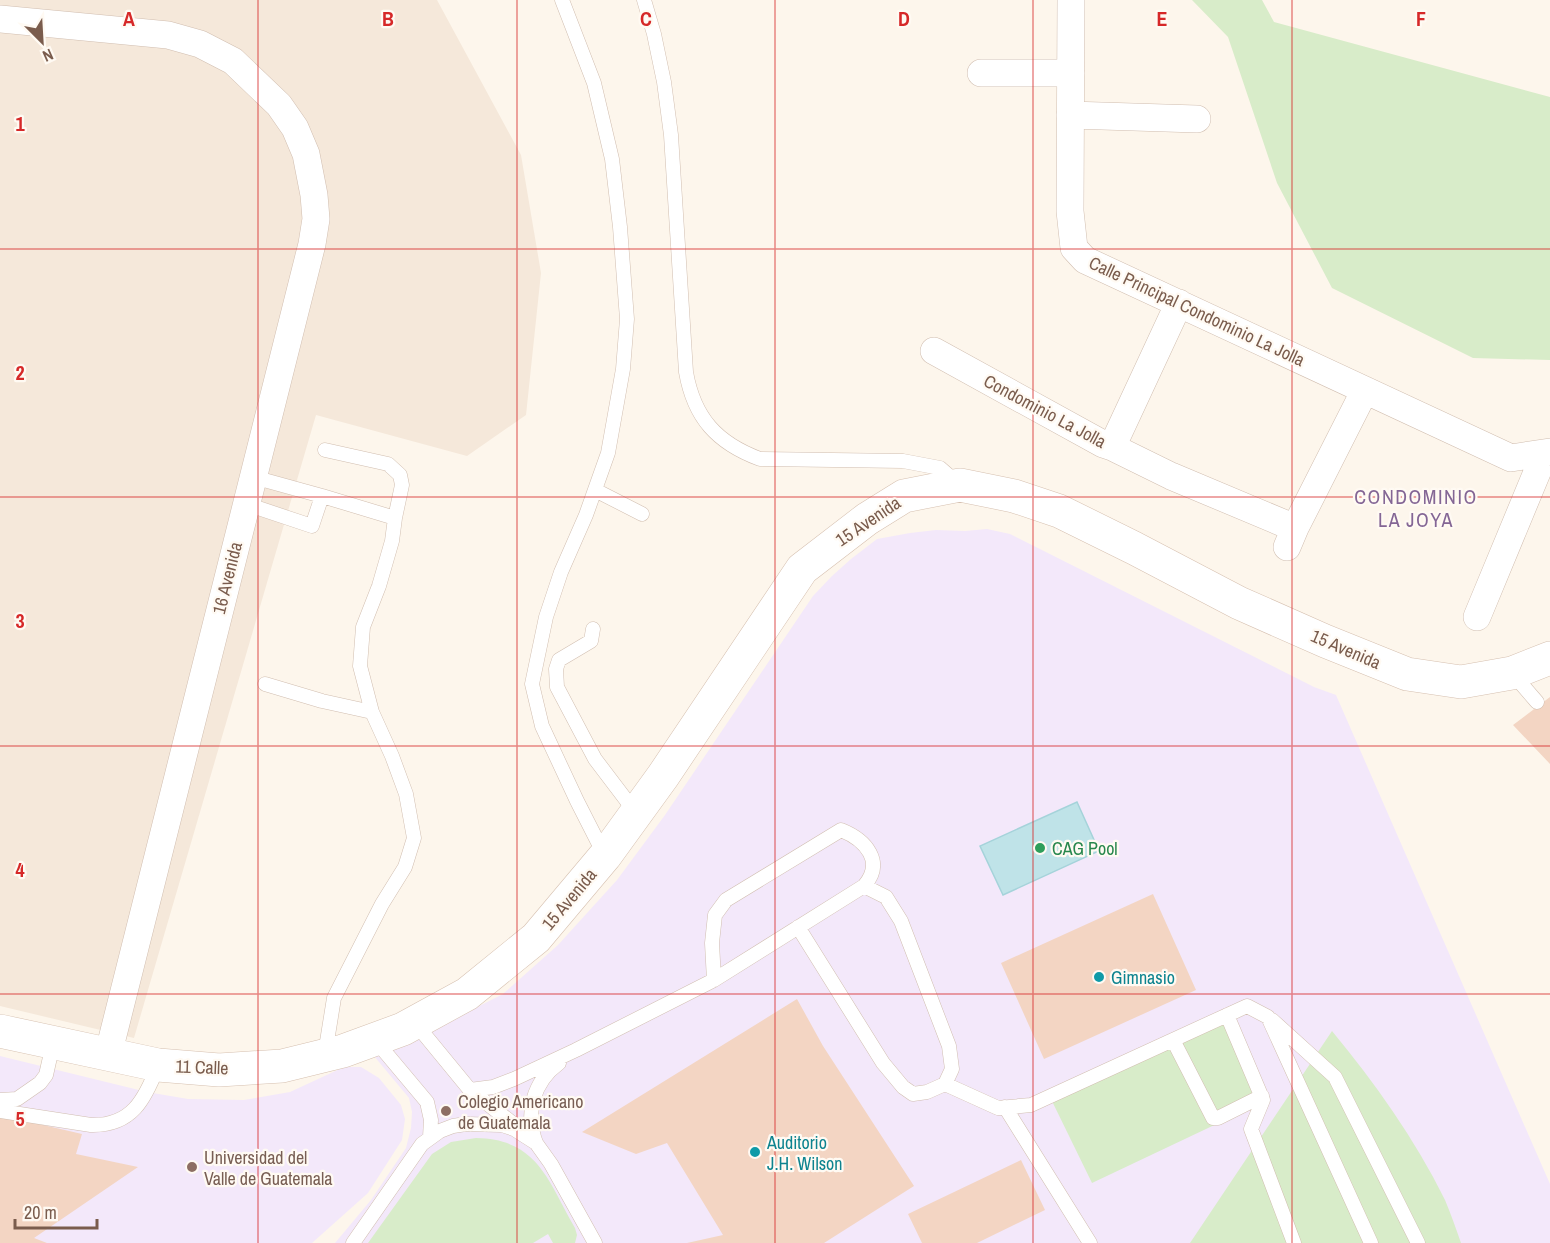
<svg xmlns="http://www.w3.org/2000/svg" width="1550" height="1243" font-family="'Archivo Narrow',sans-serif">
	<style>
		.residential { fill: #f5e8da }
		.education { fill: #f3e8fa }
		.green { fill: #d8ecc9 }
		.water { fill: #bfe3e8; stroke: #a5d3da; stroke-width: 1.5 }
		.building { fill: #f3d5c3 }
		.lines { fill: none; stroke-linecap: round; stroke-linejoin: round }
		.lane-casing { stroke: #d1beb0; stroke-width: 15 }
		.street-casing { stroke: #d1beb0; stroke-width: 28 }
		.secondary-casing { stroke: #d6c0b0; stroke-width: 34 }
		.lane { stroke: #fff; stroke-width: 14 }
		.street { stroke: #fff; stroke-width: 27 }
		.secondary { stroke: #fff; stroke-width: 33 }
		.grid { fill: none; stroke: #d62828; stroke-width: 1.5; stroke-opacity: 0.55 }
		.leisure-dot { fill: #2e9e5b; stroke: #fffaf3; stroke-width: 2 }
		.culture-dot { fill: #0f9aa8; stroke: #fffaf3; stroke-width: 2 }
		.education-dot { fill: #8d6e63; stroke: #fffaf3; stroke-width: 2 }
		.labels { text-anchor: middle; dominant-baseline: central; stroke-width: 4.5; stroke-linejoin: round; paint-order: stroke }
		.street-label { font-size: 18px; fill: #7a5c4d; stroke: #fffaf3 }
		.leisure-label { font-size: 18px; fill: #27864d; stroke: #fffaf3; text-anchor: start }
		.culture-label { font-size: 18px; fill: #0d838f; stroke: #fffaf3; text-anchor: start }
		.education-label { font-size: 18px; fill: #785e54; stroke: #fffaf3; text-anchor: start }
		.neighbourhood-label { font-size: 20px; letter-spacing: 1.5px; fill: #846695; stroke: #fffaf3 }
		.grid-label { font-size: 20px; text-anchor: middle; font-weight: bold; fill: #d62828; stroke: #fffaf3; stroke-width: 4.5; stroke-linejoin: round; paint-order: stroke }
	</style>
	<rect width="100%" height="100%" fill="#fdf6ec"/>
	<!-- residential -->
	<path class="residential" d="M0,0H437L521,155L541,273L526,415L467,456L316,415L134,1038L0,1006Z"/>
	<!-- education -->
	<path class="education" d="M987,529L1010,534L1314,687L1336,695L1550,1184V1243H335L371,1200L406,1148L411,1128L412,1112L409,1098L374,1056L438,1027L503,994L558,945L617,880L665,815L813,596L832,576L851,559L877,539L910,533L936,530L965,531Z
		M0,1056L147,1092L188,1099L244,1100L290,1092L344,1067H361L379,1078L401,1105L405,1119L402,1140L368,1193L312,1243H0Z"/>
	<!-- green -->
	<path class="green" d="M1192,0H1262L1274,22L1550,97V360L1473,358L1332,288L1277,183L1228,37Z
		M1221,1014L1263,1102L1092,1183L1049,1095Z
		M1332,1031C1375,1083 1415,1139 1445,1200C1451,1214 1456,1229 1461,1243H1190Z
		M476,1138C538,1139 548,1181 575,1228L577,1235L575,1243H553L548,1234L533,1243H368L432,1154L451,1142Z"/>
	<!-- water -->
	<path class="water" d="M1077,802L1099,851L1003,895L980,846Z"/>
	<!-- building -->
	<path class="building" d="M1550,697V764L1513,725Z
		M1153,894L1196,990L1044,1059L1001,963Z
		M797,999L823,1046L914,1186L824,1243H687L723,1235L667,1143L636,1154L582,1132Z
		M0,1115L82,1134L76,1154L138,1167L34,1238L47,1243H0Z
		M1021,1160L1045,1210L977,1243H922L908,1214Z"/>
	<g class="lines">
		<!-- lane casing -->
		<g class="lane-casing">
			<path id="lane" d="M562,0L594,83L612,159L620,227L627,319L623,369L608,453L586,515L561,572L546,617L532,684L542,726L577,801L605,856
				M644,0L654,34L664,82L671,135L686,372C694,418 717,443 760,459L903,461L940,468L956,482
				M325,450L388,464L400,475L402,485L395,518
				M253,477L322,496
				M595,490L642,514
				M246,504L312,526L322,496L395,518L392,541L379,586L363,627L360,666L372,712L392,756L406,794L414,838L405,867L382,904L334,998L325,1054
				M593,629L591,641L559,660L556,669L557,687L595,759L636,813
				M1512,673L1537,702
				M265,684L322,701L372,712
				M798,927L883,1063L903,1087L913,1094L927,1092L945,1084L952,1069L949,1046L901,921L886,897L864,886
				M1227,1015L1263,1100L1251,1129L1294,1243
				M1272,1020L1335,1077L1418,1243
				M415,1023L470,1090L516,1126
				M375,1040L427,1102L431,1120L430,1137
				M1173,1040L1213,1118H1218L1262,1096
				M945,1084L998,1108L1031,1105L1247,1006L1268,1017L1371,1243
				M470,1090L493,1087L514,1079L576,1050L714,980L864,886C885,862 866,840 841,830L726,900L715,915L712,943L714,980
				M0,1100L17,1099L40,1083L46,1075L53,1044
				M1005,1107L1090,1243
				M0,1111L91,1125C132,1126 145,1099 158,1066
				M536,1143C525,1113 533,1082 559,1063
				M353,1243L422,1144L440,1131L453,1126L466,1124L502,1125L514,1129L536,1143L551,1164L595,1243"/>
		</g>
		<!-- street casing -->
		<g class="street-casing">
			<path id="street" d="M1071,0L1070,211L1074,248L1085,260L1511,458L1550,452
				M0,19L168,35L200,44L233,61L279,105L295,128L306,154L314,195L316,219L312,244L108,1055
				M981,73H1071
				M1070,115L1197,119
				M934,351L1103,444L1112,447L1179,303
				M1112,447L1171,476L1295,528
				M1287,547L1295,528L1365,390
				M1477,617L1545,453"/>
		</g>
		<!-- secondary casing -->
		<g class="secondary-casing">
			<path id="secondary" d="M0,1031L158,1065L219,1070L282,1066L343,1051L403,1029L467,994L536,938L605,856L663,776L802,569L867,519L904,496L960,485L1014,496L1059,511L1134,548L1239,603L1325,641L1407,674L1461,682L1512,673L1550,658"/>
		</g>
		<!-- lane -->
		<use href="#lane" class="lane"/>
		<!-- street -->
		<use href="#street" class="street"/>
		<!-- secondary -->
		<use href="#secondary" class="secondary"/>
	</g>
	<!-- grid -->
	<path class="grid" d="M258,0V1243M517,0V1243M775,0V1243M1033,0V1243M1292,0V1243M0,249H1550M0,497H1550M0,746H1550M0,994H1550"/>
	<!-- markers -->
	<circle class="leisure-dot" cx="1040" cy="848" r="6"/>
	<g class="culture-dot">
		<circle cx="1099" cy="977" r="6"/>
		<circle cx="755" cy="1152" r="6"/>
	</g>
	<g class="education-dot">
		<circle cx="446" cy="1111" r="6"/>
		<circle cx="192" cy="1167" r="6"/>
	</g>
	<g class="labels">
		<!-- street labels -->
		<g class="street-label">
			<text transform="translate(1197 311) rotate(25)">Calle Principal Condominio La Jolla</text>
			<text transform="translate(1045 411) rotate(28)">Condominio La Jolla</text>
			<text transform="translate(868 521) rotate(-34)">15 Avenida</text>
			<text transform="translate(227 578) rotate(-76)">16 Avenida</text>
			<text transform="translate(1346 649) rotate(23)">15 Avenida</text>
			<text transform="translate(569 899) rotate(-50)">15 Avenida</text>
			<text transform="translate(202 1067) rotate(2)">11 Calle</text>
		</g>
		<!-- leisure labels -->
		<g class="leisure-label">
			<text x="1052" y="848">CAG Pool</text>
		</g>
		<!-- culture labels -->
		<g class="culture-label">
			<text x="1111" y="977">Gimnasio</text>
			<text x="767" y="1142">Auditorio<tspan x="767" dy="21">J.H. Wilson</tspan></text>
		</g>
		<!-- education labels -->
		<g class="education-label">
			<text x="458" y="1101">Colegio Americano<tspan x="458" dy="21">de Guatemala</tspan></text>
			<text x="204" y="1157">Universidad del<tspan x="204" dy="21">Valle de Guatemala</tspan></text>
		</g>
		<!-- neighbourhood labels -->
		<g class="neighbourhood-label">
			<text x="1416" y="496">CONDOMINIO<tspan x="1416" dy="23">LA JOYA</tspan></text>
		</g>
	</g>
	<g class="grid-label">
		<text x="129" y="26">A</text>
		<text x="388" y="26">B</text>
		<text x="646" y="26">C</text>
		<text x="904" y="26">D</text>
		<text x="1162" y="26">E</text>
		<text x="1421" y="26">F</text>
		<text x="20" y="131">1</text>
		<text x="20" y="380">2</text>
		<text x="20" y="628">3</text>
		<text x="20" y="877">4</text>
		<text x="20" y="1126">5</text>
	</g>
	<!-- north arrow -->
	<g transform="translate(42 42) rotate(156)" stroke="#fffaf3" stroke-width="4.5" paint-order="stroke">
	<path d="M0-4.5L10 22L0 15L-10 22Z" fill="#7a5c4d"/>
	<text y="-9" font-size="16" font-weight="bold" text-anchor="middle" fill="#7a5c4d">N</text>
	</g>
	<!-- scale -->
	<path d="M15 1219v9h82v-9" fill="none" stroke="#7a5c4d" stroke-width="3"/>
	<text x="24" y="1219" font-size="18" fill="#7a5c4d" stroke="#fffaf3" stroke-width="4.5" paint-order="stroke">20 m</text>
</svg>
